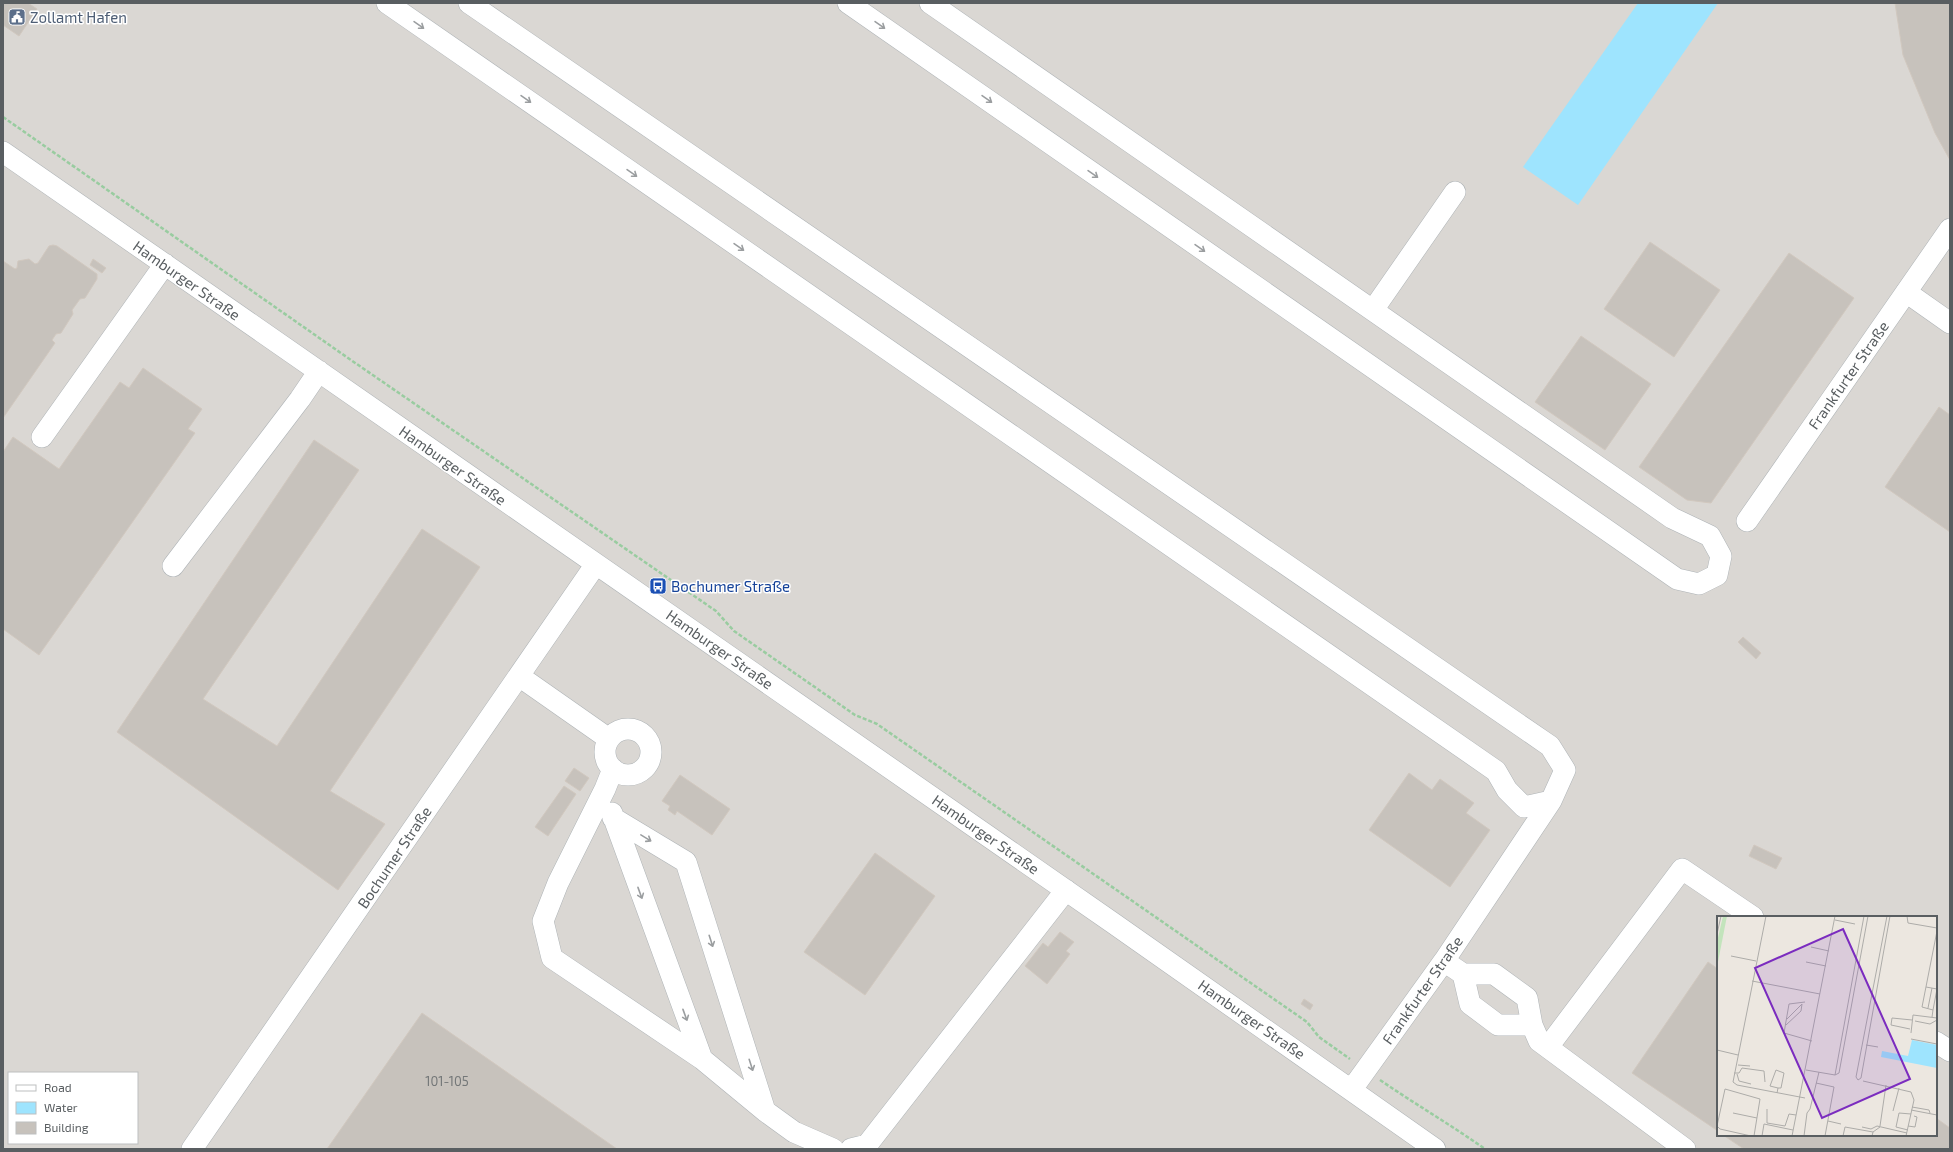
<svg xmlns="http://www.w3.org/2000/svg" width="1953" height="1152" font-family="'Exo 2',sans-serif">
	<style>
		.industrial { fill: #dad7d3; fill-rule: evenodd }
		.water { fill: #9ee4fe }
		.building { fill: #c7c2bc; stroke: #d1c8bf }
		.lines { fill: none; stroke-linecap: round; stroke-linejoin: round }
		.minor-casing { stroke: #aeb3b6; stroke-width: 22 }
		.path { stroke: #99cca0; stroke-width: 2.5; stroke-dasharray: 4 2; stroke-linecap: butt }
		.minor { stroke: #fff; stroke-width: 21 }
		.oneway { stroke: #9b9ea0 }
		.labels { text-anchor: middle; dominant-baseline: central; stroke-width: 3; stroke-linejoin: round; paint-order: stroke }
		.number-label { font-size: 13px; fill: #747778 }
		.service-label { font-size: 15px; fill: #4e5e75; stroke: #fff; text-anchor: start }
		.street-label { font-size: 15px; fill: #595e61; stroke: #fff }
		.transit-label { font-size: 15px; fill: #164399; stroke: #fff; text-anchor: start }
		.inset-road { fill: none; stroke: #adaca9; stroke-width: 1 }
		.view { fill: #7b2cbf; fill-opacity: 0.15; stroke: #7b2cbf; stroke-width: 2 }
		.inset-edge { fill: none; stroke: #595e61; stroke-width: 2 }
	</style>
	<rect width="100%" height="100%" fill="#ece7e0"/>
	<!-- industrial -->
	<path class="industrial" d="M3,3H1950V1149H3ZM1718,917H1936V1135H1718ZM9,1073H137V1143H9Z"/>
	<!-- water -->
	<path class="water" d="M1638,3H1718L1578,205L1523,167Z"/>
	<!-- building -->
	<path class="building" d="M3,3H28L37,9L19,36L3,25Z
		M1895,3H1950V160L1935,133L1903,55Z
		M1650,242L1720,290L1674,357L1604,309Z
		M53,245L57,246L97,274V279L85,298L80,299L72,310L73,314L61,333L56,334L52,340L55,343L3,418V261L15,269L17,268L18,261L29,259L35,264L38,263L49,246Z
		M1789,253L1854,298L1711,503L1687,500L1639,467Z
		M93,259L106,268L102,273L90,265Z
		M1581,336L1651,384L1605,450L1535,402Z
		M143,368L202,409L188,429L195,433L39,655L3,629V452L13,437L59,469L120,382L129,388Z
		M1939,407L1950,415V532L1885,487Z
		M314,440L359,470L203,699L277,746L422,529L480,567L330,791L385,824L338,890L117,732Z
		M1743,637L1761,653L1756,659L1738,642Z
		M574,768L589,778L580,791L565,781Z
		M1409,773L1432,790L1440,779L1474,803L1466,813L1490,830L1450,887L1369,830Z
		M680,775L730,809L712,835L677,811L675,815L668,810L670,806L662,801Z
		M564,786L576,794L548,836L535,827Z
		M1754,845L1782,858L1776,869L1749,856Z
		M875,853L935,896L865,995L804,952Z
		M1060,932L1074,942L1066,951L1070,954L1047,984L1025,966L1043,943L1048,947Z
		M1708,962L1718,969V1131L1632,1073Z
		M1304,999L1313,1005L1310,1010L1301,1004Z
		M422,1013L617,1149H327Z
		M1936,1118L1950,1128V1149H1744L1723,1135H1936Z"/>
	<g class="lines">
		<!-- minor casing -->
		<g class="minor-casing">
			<path id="minor" d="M387,3L1496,771L1507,790L1524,807L1551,801L1565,770L1550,746L469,3
				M848,3L1677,579L1699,584L1717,575L1721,556L1710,536L1672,518L930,3
				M3,152L1113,923L1435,1149
				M1906,292L1950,323
				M1373,310L1455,192
				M42,437L165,264
				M1747,521L1950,229
				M173,566L300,399L319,371
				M519,676L609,739
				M605 752a23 23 0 1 1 46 0a23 23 0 1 1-46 0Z
				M613,769L605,789L558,883L543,921L552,958L702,1059L765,1111L794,1132L833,1149
				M612,813L702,1059
				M613,818L686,862L765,1111
				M1444,961L1463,974L1470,1004L1498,1025H1532L1539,1041L1685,1149
				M1463,974H1494L1527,998L1532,1025
				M1936,1042L1950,1051
				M1548,1047L1682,869L1753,917
				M1352,1089L1444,961L1551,801
				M192,1149L596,564
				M851,1149L867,1145L1066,890"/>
		</g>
		<!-- path -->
		<path class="path" d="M3,117L348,358L716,611L734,631L855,715L877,724L1307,1022L1319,1037L1350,1059
			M1380,1080C1415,1104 1451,1125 1485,1149"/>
		<!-- minor -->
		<use href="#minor" class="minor"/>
	</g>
	<!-- one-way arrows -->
	<defs><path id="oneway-shaft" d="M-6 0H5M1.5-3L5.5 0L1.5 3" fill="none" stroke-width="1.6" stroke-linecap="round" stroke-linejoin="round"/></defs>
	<g class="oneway">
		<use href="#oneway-shaft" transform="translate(419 25) rotate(35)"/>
		<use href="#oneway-shaft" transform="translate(880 25) rotate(35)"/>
		<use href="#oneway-shaft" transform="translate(526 99) rotate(35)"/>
		<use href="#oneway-shaft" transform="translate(987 99) rotate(35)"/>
		<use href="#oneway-shaft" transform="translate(632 173) rotate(35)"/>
		<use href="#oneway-shaft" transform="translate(1093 174) rotate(35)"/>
		<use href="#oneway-shaft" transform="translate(739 247) rotate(35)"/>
		<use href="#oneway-shaft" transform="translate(1200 248) rotate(35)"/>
		<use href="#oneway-shaft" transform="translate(646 838) rotate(31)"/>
		<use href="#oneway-shaft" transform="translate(640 893) rotate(70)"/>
		<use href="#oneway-shaft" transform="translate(711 941) rotate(72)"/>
		<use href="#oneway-shaft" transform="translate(685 1015) rotate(70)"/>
		<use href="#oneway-shaft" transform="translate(751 1065) rotate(72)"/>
	</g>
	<!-- icons -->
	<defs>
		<g id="civic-square" transform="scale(0.9)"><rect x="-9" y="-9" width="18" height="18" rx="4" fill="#5c6f8a" stroke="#fff"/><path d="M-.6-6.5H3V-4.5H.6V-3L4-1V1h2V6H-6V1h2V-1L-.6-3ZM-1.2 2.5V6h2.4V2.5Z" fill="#fff"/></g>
		<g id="bus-square" transform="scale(0.9)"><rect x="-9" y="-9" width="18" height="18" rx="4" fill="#1a4fb4" stroke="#fff"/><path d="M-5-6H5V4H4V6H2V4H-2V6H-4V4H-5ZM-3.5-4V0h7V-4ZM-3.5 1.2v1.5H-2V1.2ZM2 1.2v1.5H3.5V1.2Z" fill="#fff"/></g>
	</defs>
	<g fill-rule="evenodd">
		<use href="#civic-square" x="17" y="17"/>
		<use href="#bus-square" x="658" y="586"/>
	</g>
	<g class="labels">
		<!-- number labels -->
		<g class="number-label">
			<text x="447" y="1081">101-105</text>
		</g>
		<!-- service labels -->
		<g class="service-label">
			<text x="30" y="17">Zollamt Hafen</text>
		</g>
		<!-- street labels -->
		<g class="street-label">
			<text transform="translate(187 280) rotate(35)">Hamburger Straße</text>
			<text transform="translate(1848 375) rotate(-55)">Frankfurter Straße</text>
			<text transform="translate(453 465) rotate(35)">Hamburger Straße</text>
			<text transform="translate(720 649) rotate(35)">Hamburger Straße</text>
			<text transform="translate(986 834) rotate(35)">Hamburger Straße</text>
			<text transform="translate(394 857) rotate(-56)">Bochumer Straße</text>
			<text transform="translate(1422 990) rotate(-55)">Frankfurter Straße</text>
			<text transform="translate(1252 1019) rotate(35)">Hamburger Straße</text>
		</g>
		<!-- transit labels -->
		<g class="transit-label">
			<text x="671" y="586">Bochumer Straße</text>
		</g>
	</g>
	<!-- overview -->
	<g transform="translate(1717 916)">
		<rect width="220" height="220" fill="#ece7e0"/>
		<path d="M6,0H10L0,51V26Z" fill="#c3e4bc"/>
		<path d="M195,124L220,129V152L164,141L165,135L191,140Z" fill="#9ee4fe"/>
		<path class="inset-road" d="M49,0L16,166L20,169L88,182M147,0L118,159L122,157L151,0M170,0L139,161L141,164L144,162L173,0M190,0L191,7L220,12M118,4L138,8M0,18L4,0M94,31L112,35M14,40L39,45M89,46L109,50M35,65L103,78M209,71L220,73L216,94M88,86L72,88L67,117L95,125M211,92L215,72M215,101L216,94L205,91L220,15M70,103L85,88M198,105L213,108L220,104M69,109L84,95L85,88M193,113L174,109L175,102L195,104M194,117L196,99L220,102M194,123L220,128M149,129L161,131M0,134L21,139M21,149L33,150M89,154L118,159M17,157H22L25,152L47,155L48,166M20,158L22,165L34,168M146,165L194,176L197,184L189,220M99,167L117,171L108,220M60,177L61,172H64L67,157L59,154L53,170L61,172M195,191L212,194L213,197M50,193V207L68,210L72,198L79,199M194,194L220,199M176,195L182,172M16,197L40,202M111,205L124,208M163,210L169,169M191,210L198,211L200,201L197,200M145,211L154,213L160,210L190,217M191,214L179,211L182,197L194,198M34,220L3,213L0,210L8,173L43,183L37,220M45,220L47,208L76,214M75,220L118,0M87,220L90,197L93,193L102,156M126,220L128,211L156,216M155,220L156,216L163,211"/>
		<path class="view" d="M126,13L193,163L105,202L38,52Z"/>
		<rect width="220" height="220" class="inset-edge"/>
	</g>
	<!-- border -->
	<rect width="1953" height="1152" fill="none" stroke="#595e61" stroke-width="8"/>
	<!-- legend -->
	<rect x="8" y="1072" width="130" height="72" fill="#ffffff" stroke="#bdbfc0"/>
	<rect x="16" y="1085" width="20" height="6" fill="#ffffff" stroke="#bdbfc0"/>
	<text x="44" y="1092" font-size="12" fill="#595e61">Road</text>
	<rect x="16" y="1102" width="20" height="12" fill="#9ee4fe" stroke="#bdbfc0"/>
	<text x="44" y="1112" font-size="12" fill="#595e61">Water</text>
	<rect x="16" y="1122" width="20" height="12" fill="#c7c2bc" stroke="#bdbfc0"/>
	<text x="44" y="1132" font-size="12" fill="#595e61">Building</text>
</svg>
